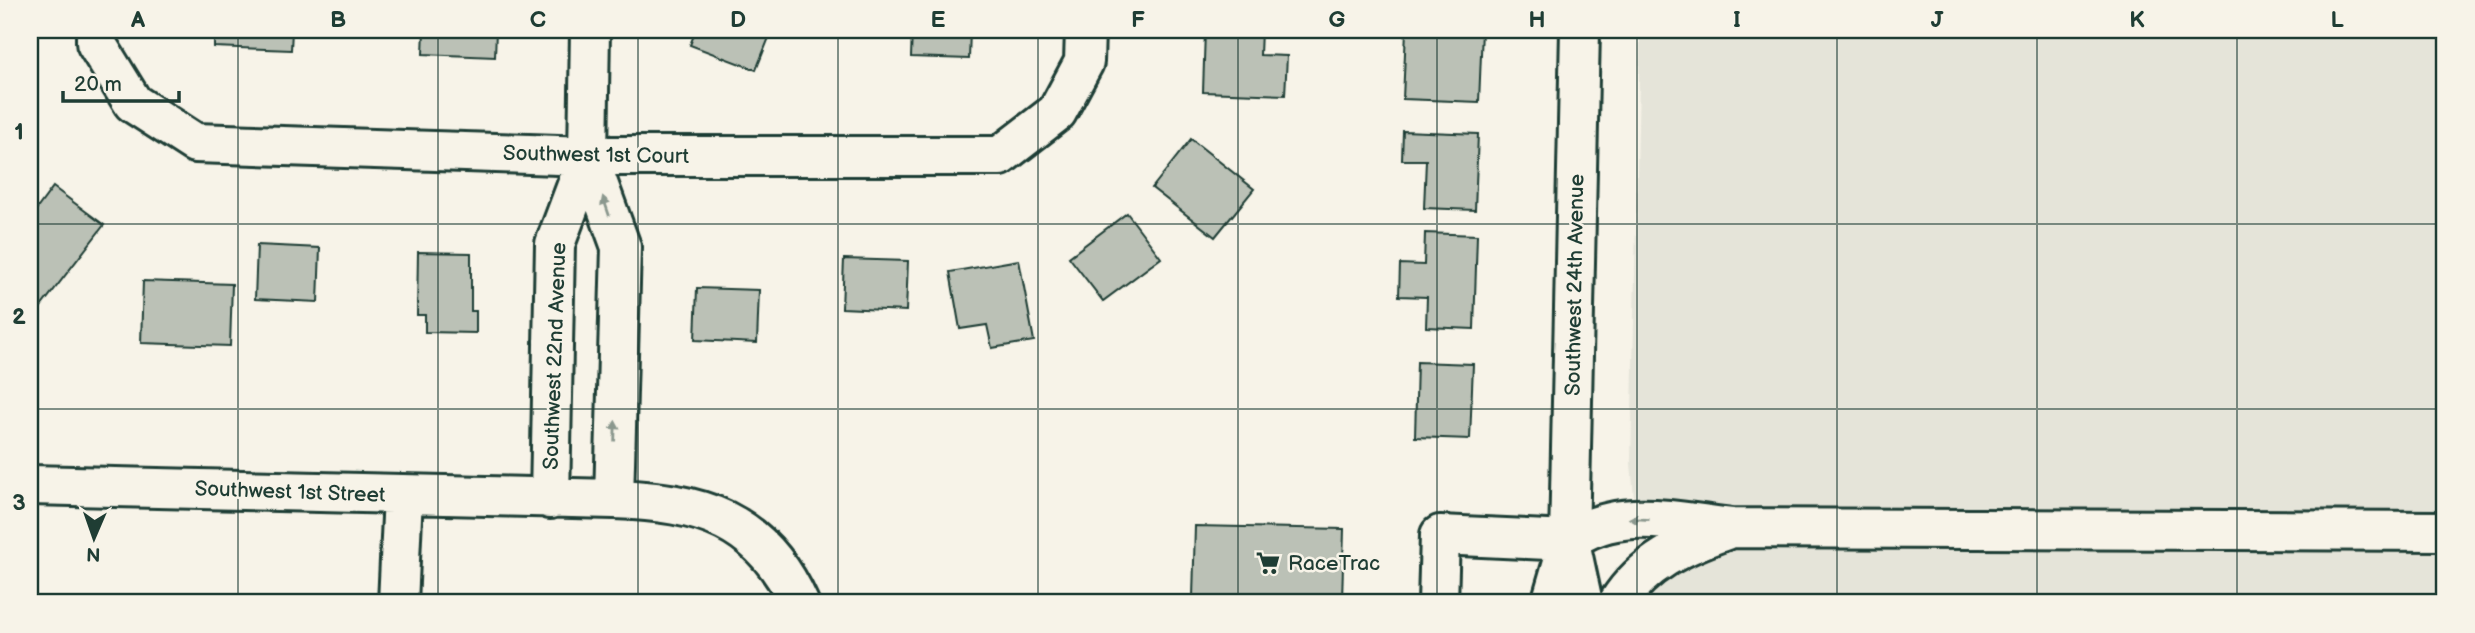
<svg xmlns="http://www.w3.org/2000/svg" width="2475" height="633" font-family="'Balsamiq Sans',sans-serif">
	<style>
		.built { fill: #e5e4d9 }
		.building { fill: #bbc1b6; stroke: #1f3d34; stroke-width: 2 }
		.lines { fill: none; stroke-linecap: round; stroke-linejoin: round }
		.minor-casing { stroke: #1f3d34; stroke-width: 44 }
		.minor { stroke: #f7f3e8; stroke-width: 38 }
		.oneway { fill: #8b988e }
		.grid { fill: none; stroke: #1f3d34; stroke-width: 2; stroke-opacity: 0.55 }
		.labels { text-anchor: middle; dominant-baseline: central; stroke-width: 5; stroke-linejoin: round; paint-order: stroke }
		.street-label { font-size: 21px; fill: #1f3d34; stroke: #f7f3e8 }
		.poi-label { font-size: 21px; fill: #1f3d34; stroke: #f7f3e8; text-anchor: start }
		.neatline { fill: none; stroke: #1f3d34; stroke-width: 2.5 }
		.grid-label { font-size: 23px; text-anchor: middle; font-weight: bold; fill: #1f3d34 }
	</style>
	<rect width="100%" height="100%" fill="#f7f3e8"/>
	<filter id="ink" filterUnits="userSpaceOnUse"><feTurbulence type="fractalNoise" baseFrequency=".0143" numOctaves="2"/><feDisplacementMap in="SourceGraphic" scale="14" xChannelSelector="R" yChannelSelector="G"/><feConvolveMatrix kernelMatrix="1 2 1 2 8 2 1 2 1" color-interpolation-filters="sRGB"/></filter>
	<g filter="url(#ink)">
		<!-- built -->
		<path class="built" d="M1640,30H2445V603H1643L1631,463Z"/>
		<!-- building -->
		<path class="building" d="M214,30H292L291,50L214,47Z
			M424,30H496L495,57L423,54Z
			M696,30H772L756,70L690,45Z
			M912,30H970L969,59L911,57Z
			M1205,30H1261L1260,55L1287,56L1285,95L1203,92Z
			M1406,30H1482L1479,102L1403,99Z
			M1403,131L1478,134L1475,210L1424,208L1426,160H1402Z
			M1191,139L1254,189L1215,237L1152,188Z
			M53,187L104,225L30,321V218Z
			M1127,213L1161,258L1103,301L1069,257Z
			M1425,233L1477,235L1474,329L1426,327L1427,297L1399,296L1400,264L1424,265Z
			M257,245L320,248L318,302L255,299Z
			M418,252L471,253V311H476V333L425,332V315H417Z
			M844,259L908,261L906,311L842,308Z
			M1019,260L1034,341L992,348L987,325L960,329L950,272Z
			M143,281L232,284L230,346L141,343Z
			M697,288L759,290L757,343L695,340Z
			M1417,362L1473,364L1470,439L1415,437Z
			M1195,526L1344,529L1342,601L1193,597Z"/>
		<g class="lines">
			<!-- minor casing -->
			<g class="minor-casing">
				<path id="minor" d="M96,30V43L133,103L195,143L588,156H1000L1057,112L1084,62L1085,30
					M588,156L621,247L614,499
					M30,485L614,499C701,502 761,519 799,603
					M550,499L555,244L588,156L590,30
					M1571,547L1583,603
					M398,603L403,495
					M1438,603L1440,535L1569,541C1616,505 1677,522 1732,528L2445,531
					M1551,603L1569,541L1580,30
					M1618,603C1643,563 1683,545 1726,530"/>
			</g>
			<!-- minor -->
			<use href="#minor" class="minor"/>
		</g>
		<!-- one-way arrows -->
		<defs><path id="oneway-solid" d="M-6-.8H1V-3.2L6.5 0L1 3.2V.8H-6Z" transform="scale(1.75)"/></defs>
		<g class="oneway">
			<use href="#oneway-solid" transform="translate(606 206) rotate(-109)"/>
			<use href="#oneway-solid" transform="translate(615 431) rotate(-88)"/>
			<use href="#oneway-solid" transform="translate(1639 519) rotate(-177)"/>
		</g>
	</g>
	<!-- grid -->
	<path class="grid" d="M238,30V603M438,30V603M638,30V603M838,30V603M1038,30V603M1238,30V603M1437,30V603M1637,30V603M1837,30V603M2037,30V603M2237,30V603M30,224H2445M30,409H2445"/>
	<!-- icons -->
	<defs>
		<g id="supermarket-bare" transform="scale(1.89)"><path d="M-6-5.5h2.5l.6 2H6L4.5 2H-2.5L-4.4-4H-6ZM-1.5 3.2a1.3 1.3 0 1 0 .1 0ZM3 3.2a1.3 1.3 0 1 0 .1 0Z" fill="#1f3d34" stroke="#f7f3e8" stroke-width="2.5" paint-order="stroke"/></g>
	</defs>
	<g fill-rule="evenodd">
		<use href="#supermarket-bare" x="1268" y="563"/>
	</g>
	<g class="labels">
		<!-- street labels -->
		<g class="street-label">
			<text transform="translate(596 155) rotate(1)">Southwest 1st Court</text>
			<text transform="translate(1575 285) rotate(-89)">Southwest 24th Avenue</text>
			<text transform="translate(555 356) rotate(-88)">Southwest 22nd Avenue</text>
			<text transform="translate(290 492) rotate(2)">Southwest 1st Street</text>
		</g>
		<!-- poi labels -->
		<g class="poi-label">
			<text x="1288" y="563">RaceTrac</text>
		</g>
	</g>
	<!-- margin -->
	<rect width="2475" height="633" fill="none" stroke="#f7f3e8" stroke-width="77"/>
	<!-- north arrow -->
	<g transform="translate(94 538) rotate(182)" stroke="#f7f3e8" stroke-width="5" paint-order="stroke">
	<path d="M0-5L12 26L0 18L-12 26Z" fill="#1f3d34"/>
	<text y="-10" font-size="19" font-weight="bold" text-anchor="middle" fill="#1f3d34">N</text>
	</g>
	<!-- scale -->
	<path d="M63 91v10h116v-10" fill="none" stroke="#1f3d34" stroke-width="3.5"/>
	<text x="74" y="91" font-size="21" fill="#1f3d34" stroke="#f7f3e8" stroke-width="5" paint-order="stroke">20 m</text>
	<rect x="38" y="38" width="2398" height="556" class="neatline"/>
	<g class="grid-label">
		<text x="138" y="27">A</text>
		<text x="338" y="27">B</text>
		<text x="538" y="27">C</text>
		<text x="738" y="27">D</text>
		<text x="938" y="27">E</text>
		<text x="1138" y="27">F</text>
		<text x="1337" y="27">G</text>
		<text x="1537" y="27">H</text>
		<text x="1737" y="27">I</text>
		<text x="1937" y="27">J</text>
		<text x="2137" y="27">K</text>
		<text x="2337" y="27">L</text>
		<text x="19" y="139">1</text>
		<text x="19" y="324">2</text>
		<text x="19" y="510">3</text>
	</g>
</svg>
